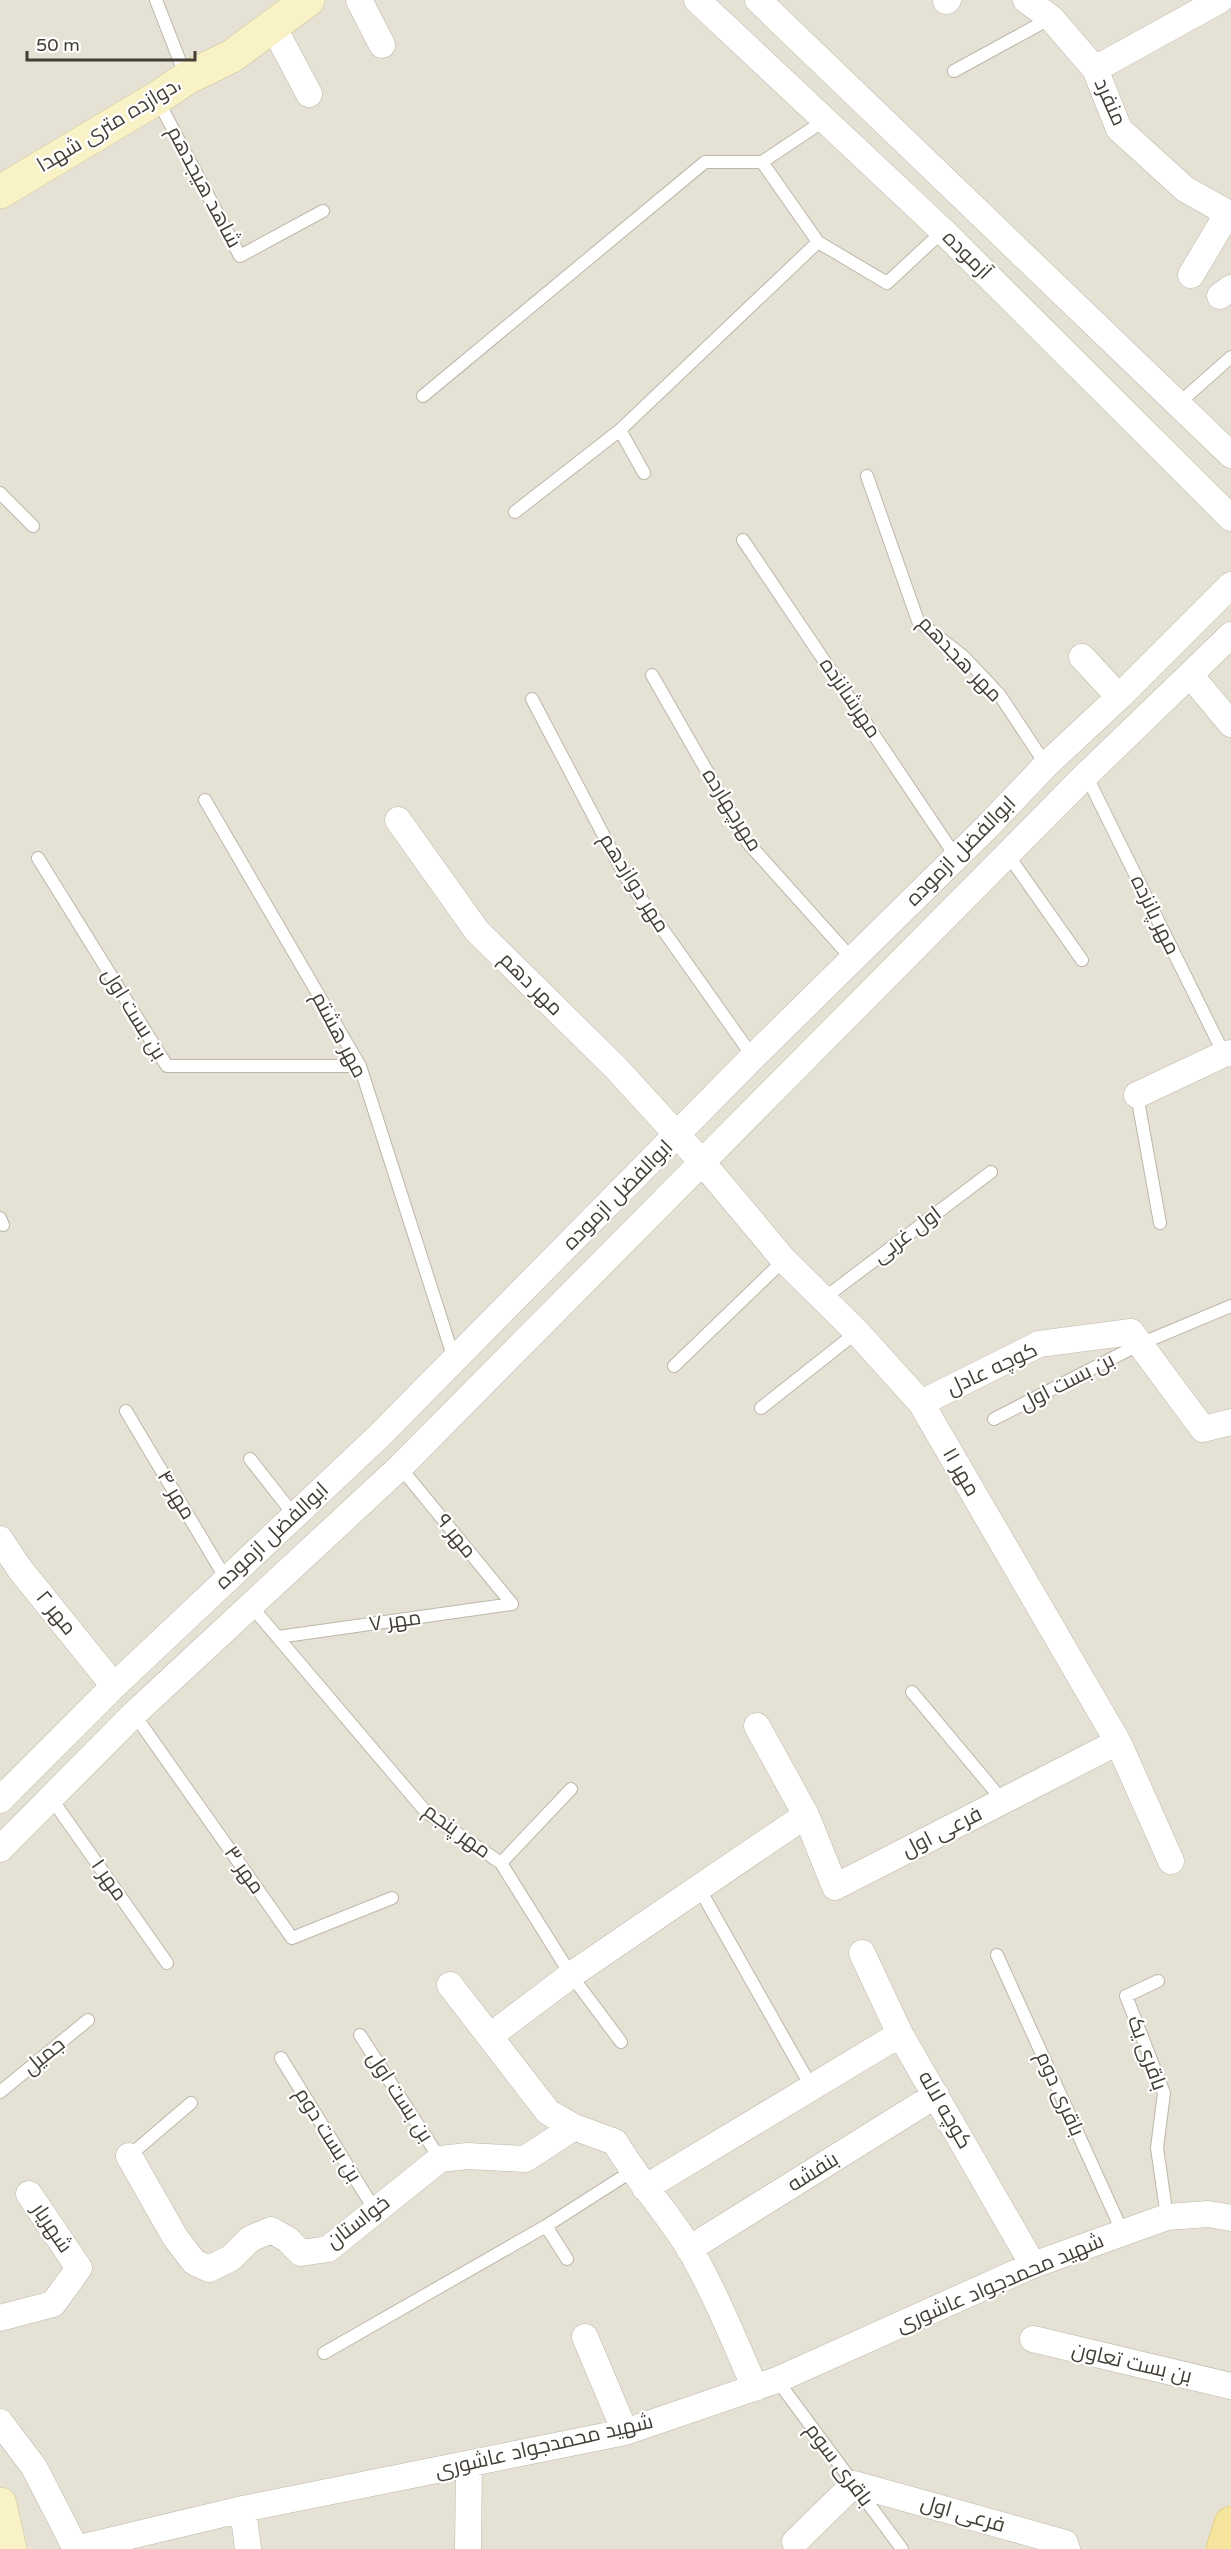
<svg xmlns="http://www.w3.org/2000/svg" width="1231" height="2549" font-family="'Varela Round',Cairo,sans-serif">
	<style>
		.residential { fill: #e5e1d4 }
		.lines { fill: none; stroke-linecap: round; stroke-linejoin: round }
		.lane-casing { stroke: #bcb7a9; stroke-width: 14 }
		.street-casing { stroke: #bcb7a9; stroke-width: 27 }
		.secondary-casing { stroke: #cdc499; stroke-width: 34 }
		.primary-casing { stroke: #d9c26c; stroke-width: 34 }
		.lane { stroke: #fff; stroke-width: 12 }
		.street { stroke: #fff; stroke-width: 26 }
		.secondary { stroke: #faf2c7; stroke-width: 33 }
		.primary { stroke: #f5e49b; stroke-width: 33 }
		.labels { text-anchor: middle; dominant-baseline: central; stroke-width: 4.5; stroke-linejoin: round; paint-order: stroke }
		.street-label { font-size: 21px; fill: #433f36; stroke: #fff }
	</style>
	<rect width="100%" height="100%" fill="#f1efe6"/>
	<!-- residential -->
	<path class="residential" d="M0,0H1231V2549H0Z"/>
	<g class="lines">
		<!-- lane casing -->
		<g class="lane-casing">
			<path id="lane" d="M156,0L186,77
				M954,71L1051,18
				M157,99L240,256L323,211
				M825,120L762,162L818,242L887,283L943,231
				M423,396L705,162H762
				M1178,404L1231,357
				M620,430L644,473
				M867,476L918,621L964,657L999,694L1046,765
				M0,493L33,526
				M515,512L620,430L818,242
				M743,540L956,857
				M652,675L748,843L853,960
				M532,699L625,876L753,1057
				M1086,775L1224,1054
				M205,800L360,1066L454,1359
				M1008,855L1082,960
				M38,858L167,1066H360
				M1137,1095L1160,1223
				M0,1218L3,1225
				M823,1299L991,1172
				M674,1366L784,1260
				M761,1408L857,1332
				M126,1411L226,1579
				M994,1419L1140,1344L1231,1306
				M250,1459L294,1515
				M400,1467L512,1604
				M251,1606L426,1812L501,1863L571,1975L621,2042
				M278,1637L512,1604
				M912,1692L1003,1801
				M134,1714L292,1938L392,1898
				M51,1798L167,1963
				M501,1863L571,1789
				M699,1888L812,2088
				M997,1955L1123,2233
				M1158,1981L1126,1996L1164,2093L1157,2148L1167,2217
				M360,2035L440,2159
				M281,2058L376,2212
				M0,2092L88,2020
				M129,2156L191,2103
				M546,2226L567,2259
				M324,2353L546,2226L632,2171
				M777,2380L902,2549"/>
		</g>
		<!-- street casing -->
		<g class="street-casing">
			<path id="street" d="M359,0L382,45
				M697,0L943,231L1231,518
				M758,0L1231,455
				M1026,0L1051,18L1095,69L1119,129L1185,189L1231,215
				M946,1L948,0
				M273,26L309,94
				M1095,69L1220,0
				M1191,275L1228,213
				M1220,296L1231,288
				M1082,657L1119,697
				M1191,676L1231,724
				M398,820L477,931L616,1068L702,1162L784,1260L857,1332L921,1403L1118,1742L1171,1861
				M1137,1095L1224,1054L1231,1053
				M921,1403L1039,1344L1131,1332L1203,1429L1231,1422
				M0,1539L19,1568L114,1686
				M0,1800L114,1686L379,1436L753,1057L988,826L1046,765L1119,697L1231,585
				M806,1815L835,1887L1118,1742
				M0,1849L134,1714L400,1467L1086,775L1231,635
				M862,1953L900,2034L1033,2265
				M450,1985L548,2112L574,2127L615,2142C637,2180 668,2213 691,2251C716,2295 735,2342 755,2388
				M490,2036L571,1975L806,1815L757,1726
				M129,2156L175,2237L194,2262L209,2269L231,2258L250,2239L271,2230L287,2239L301,2253L328,2249L440,2159L468,2156L525,2159L574,2127
				M645,2188L900,2034
				M689,2249L936,2095
				M0,2318L53,2304L79,2268L29,2194
				M585,2337L625,2432
				M1033,2339L1231,2386
				M0,2422L34,2467L76,2549
				M243,2509L248,2549
				M795,2542L854,2484L1065,2543L1067,2549
				M76,2549L243,2509L625,2432L777,2380L1033,2265L1167,2217L1208,2214L1231,2218
				M468,2549L469,2465"/>
		</g>
		<!-- secondary casing -->
		<g class="secondary-casing">
			<path id="secondary" d="M0,192L157,98L187,78L232,56L308,0
				M0,2504L10,2549"/>
		</g>
		<!-- primary casing -->
		<g class="primary-casing">
			<path id="primary" d="M1223,2549L1231,2523"/>
		</g>
		<!-- lane -->
		<use href="#lane" class="lane"/>
		<!-- street -->
		<use href="#street" class="street"/>
		<!-- secondary -->
		<use href="#secondary" class="secondary"/>
		<!-- primary -->
		<use href="#primary" class="primary"/>
	</g>
	<g class="labels">
		<!-- street labels -->
		<g class="street-label">
			<text transform="translate(1110 102) rotate(66)">منفرد</text>
			<text transform="translate(109 125) rotate(-31)">دوازده متری شهدا،</text>
			<text transform="translate(204 187) rotate(62)">شاهد هیجدهم</text>
			<text transform="translate(967 255) rotate(45)">آزموده</text>
			<text transform="translate(960 659) rotate(46)">مهر هجدهم</text>
			<text transform="translate(850 698) rotate(56)">مهرشانزده</text>
			<text transform="translate(732 810) rotate(58)">مهرچهارده</text>
			<text transform="translate(961 851) rotate(-45)">ابوالفضل ازموده</text>
			<text transform="translate(634 883) rotate(58)">مهر دوازدهم</text>
			<text transform="translate(1155 915) rotate(64)">مهر پانزده</text>
			<text transform="translate(531 984) rotate(45)">مهر دهم</text>
			<text transform="translate(134 1014) rotate(58)">بن بست اول</text>
			<text transform="translate(339 1035) rotate(62)">مهر هشتم</text>
			<text transform="translate(618 1195) rotate(-45)">ابوالفضل ازموده</text>
			<text transform="translate(907 1235) rotate(-37)">اول غربی</text>
			<text transform="translate(992 1369) rotate(-25)">کوچه عادل</text>
			<text transform="translate(1067 1382) rotate(-27)">بن بست اول</text>
			<text transform="translate(961 1472) rotate(60)">مهر ۱۱</text>
			<text transform="translate(176 1495) rotate(59)">مهر ۴</text>
			<text transform="translate(272 1536) rotate(-43)">ابوالفضل ازموده</text>
			<text transform="translate(456 1536) rotate(51)">مهر ۹</text>
			<text transform="translate(56 1613) rotate(51)">مهر ۲</text>
			<text transform="translate(395 1621) rotate(-8)">مهر ۷</text>
			<text transform="translate(457 1831) rotate(36)">مهر پنجم</text>
			<text transform="translate(942 1832) rotate(-27)">فرعی اول</text>
			<text transform="translate(244 1870) rotate(55)">مهر ۳</text>
			<text transform="translate(109 1880) rotate(55)">مهر ۱</text>
			<text transform="translate(1147 2053) rotate(70)">باقری یک</text>
			<text transform="translate(44 2056) rotate(-39)">جمیل</text>
			<text transform="translate(1060 2094) rotate(66)">باقری دوم</text>
			<text transform="translate(400 2097) rotate(57)">بن بست اول</text>
			<text transform="translate(945 2110) rotate(60)">کوچه لاله</text>
			<text transform="translate(328 2135) rotate(58)">بن بست دوم</text>
			<text transform="translate(813 2172) rotate(-32)">بنفشه</text>
			<text transform="translate(358 2222) rotate(-37)">خواستان</text>
			<text transform="translate(52 2228) rotate(56)">شهریار</text>
			<text transform="translate(1000 2283) rotate(-23)">شهید محمدجواد عاشوری</text>
			<text transform="translate(1132 2363) rotate(13)">بن‌ بست تعاون</text>
			<text transform="translate(544 2446) rotate(-13)">شهید محمدجواد عاشوری</text>
			<text transform="translate(839 2465) rotate(53)">باقری سوم</text>
			<text transform="translate(963 2514) rotate(16)">فرعی اول</text>
		</g>
	</g>
	<!-- scale -->
	<path d="M27 51v9h168v-9" fill="none" stroke="#433f36" stroke-width="3"/>
	<text x="36" y="51" font-size="18" fill="#433f36" stroke="#ffffff" stroke-width="4.5" paint-order="stroke">50 m</text>
</svg>
